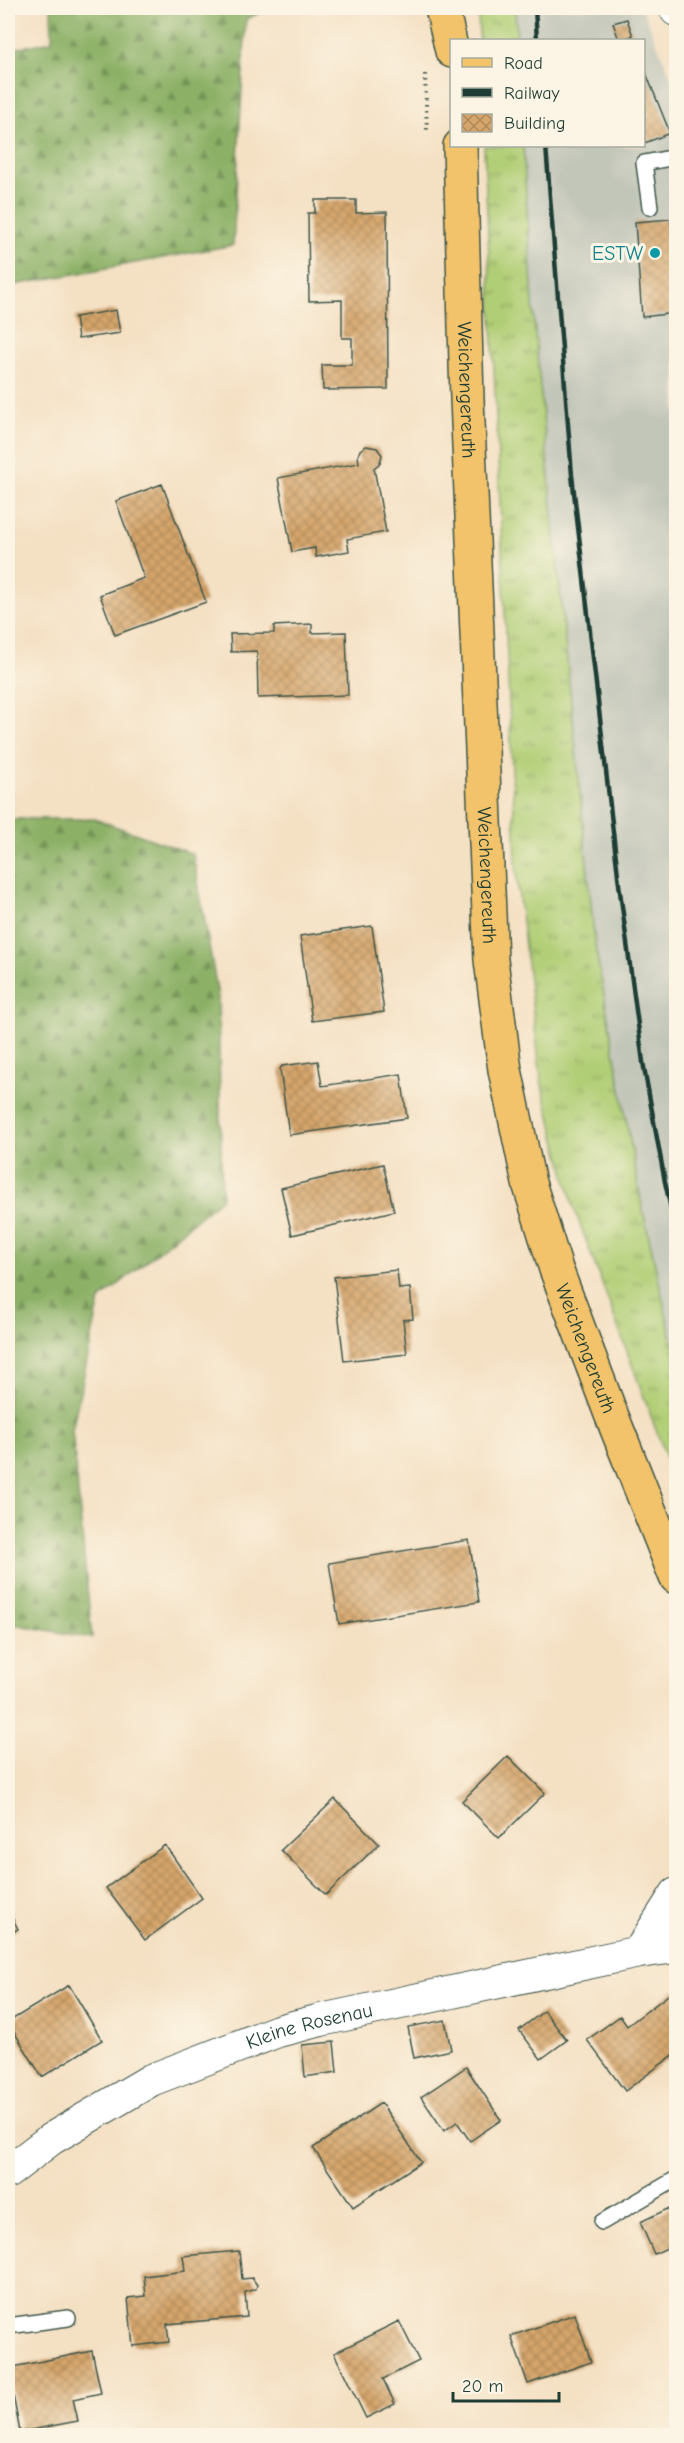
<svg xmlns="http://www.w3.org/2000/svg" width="684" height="2443" font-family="'Comic Neue',sans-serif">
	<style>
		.industrial { fill: #c2c6b9 }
		.grass { fill: url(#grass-tufts); stroke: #688654; stroke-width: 1.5 }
		.forest { fill: url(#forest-firs); stroke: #56774d; stroke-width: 1.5 }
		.building { fill: url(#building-cross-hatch) }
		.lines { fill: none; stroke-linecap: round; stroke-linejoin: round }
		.service-casing { stroke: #3f5549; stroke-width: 18 }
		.minor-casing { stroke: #3f5549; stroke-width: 34 }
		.primary-casing { stroke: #3f5549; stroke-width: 36 }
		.path { stroke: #3f5549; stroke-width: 4; stroke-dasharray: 1.5 4.5; stroke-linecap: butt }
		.service { stroke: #fff; stroke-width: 15 }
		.minor { stroke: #fff; stroke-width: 32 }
		.primary { stroke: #f2c36a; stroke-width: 33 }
		.rail { stroke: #1f3d34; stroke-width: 4.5 }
		.culture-dot { fill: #0f9aa8; stroke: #fcf5e5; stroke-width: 2 }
		.labels { text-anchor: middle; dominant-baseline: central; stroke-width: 6; stroke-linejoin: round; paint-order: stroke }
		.culture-label { font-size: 20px; fill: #0d838f; stroke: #fcf5e5; text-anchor: end }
		.street-label { font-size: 20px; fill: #1f3d34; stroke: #fcf5e5 }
	</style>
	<defs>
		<pattern id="grass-tufts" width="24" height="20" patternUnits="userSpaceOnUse" patternTransform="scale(1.5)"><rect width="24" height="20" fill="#b0ce75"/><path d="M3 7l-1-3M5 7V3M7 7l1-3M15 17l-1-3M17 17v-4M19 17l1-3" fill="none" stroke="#8fa861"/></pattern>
		<pattern id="forest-firs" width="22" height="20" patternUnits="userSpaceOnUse" patternTransform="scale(1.5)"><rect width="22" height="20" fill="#8cb166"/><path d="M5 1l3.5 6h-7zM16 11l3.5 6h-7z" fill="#729155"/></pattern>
		<pattern id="building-cross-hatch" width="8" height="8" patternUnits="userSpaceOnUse" patternTransform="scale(1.5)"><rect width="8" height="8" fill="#d6a56b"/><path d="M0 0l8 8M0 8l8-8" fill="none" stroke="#ad8859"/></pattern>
	</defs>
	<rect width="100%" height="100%" fill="#fcf5e5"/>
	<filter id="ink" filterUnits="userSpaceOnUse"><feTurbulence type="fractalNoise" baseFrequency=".0167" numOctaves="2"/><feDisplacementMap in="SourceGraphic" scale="12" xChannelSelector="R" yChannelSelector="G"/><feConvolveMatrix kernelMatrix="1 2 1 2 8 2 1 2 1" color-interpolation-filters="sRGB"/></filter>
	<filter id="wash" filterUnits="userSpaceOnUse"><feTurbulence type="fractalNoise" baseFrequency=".008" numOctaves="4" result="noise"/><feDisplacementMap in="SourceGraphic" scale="24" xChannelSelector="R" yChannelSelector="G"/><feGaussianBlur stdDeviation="1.35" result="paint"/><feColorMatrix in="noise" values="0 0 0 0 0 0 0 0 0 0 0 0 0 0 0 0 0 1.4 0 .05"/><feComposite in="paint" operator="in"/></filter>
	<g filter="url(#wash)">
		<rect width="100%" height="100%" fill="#f4e0c3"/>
		<!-- industrial -->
		<path class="industrial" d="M515,8H642L676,89V1358L641,1201L595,945L535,334L523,146H644V40H517Z"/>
		<!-- grass -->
		<path class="grass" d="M478,8H515L517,40H479Z
			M484,146H523L535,334L595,945L641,1201L676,1358V1484L573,1205L542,1086L517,881Z"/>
		<!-- forest -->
		<path class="forest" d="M51,8H271L246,19L233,245L8,286V50L52,41Z
			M8,819H95L193,854L218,996L222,1198L100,1300L72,1430L92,1638L8,1623Z"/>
		<g id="blocks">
			<!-- building -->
			<path class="building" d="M627,19L633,36L619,40L613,23Z
				M644,68L670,133L645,143L644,138Z
				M315,200H356V213L387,212L388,389L323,390L322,365H352V338H342V300L309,301L308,213H315Z
				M671,219L676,313L642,317L635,222Z
				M116,310L120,333L78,339L75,317Z
				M366,446L377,448L382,455L380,463L374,468L386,532L347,539L349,551L316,557L315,548L292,552L278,478L359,463L358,456L360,450Z
				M162,484L206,602L115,635L100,595L144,578L116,501Z
				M312,624V633L346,632L348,695L258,698L257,651L231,652L230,634L274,633V626Z
				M372,926L384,1012L312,1021L300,936Z
				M318,1061L322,1086L401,1074L407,1118L289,1135L280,1069L282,1066Z
				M383,1164L394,1211L292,1235L281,1188Z
				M397,1270L399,1289L410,1288L413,1319L403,1320L407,1354L344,1361L334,1277Z
				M469,1540L479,1602L339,1624L329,1563Z
				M508,1756L545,1793L499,1838L462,1801Z
				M335,1799L379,1844L326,1895L281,1850Z
				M165,1845L202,1898L145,1940L106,1888Z
				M8,1909L18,1929L8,1935Z
				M69,1985L102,2040L42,2077L8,2022Z
				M675,1990L676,1993V2053L625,2091L587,2040L620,2016L627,2026Z
				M544,2011L567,2040L541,2059L519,2030Z
				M445,2020L451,2050L414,2058L408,2027Z
				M334,2042L337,2072L305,2077L302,2045Z
				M466,2067L501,2120L470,2141L457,2122L444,2131L421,2097Z
				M381,2103L421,2162L353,2207L313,2148Z
				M676,2205V2244L654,2254L640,2222Z
				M239,2251L242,2279L252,2278L257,2285L256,2289L245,2292L247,2317L167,2324L169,2342L133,2346L128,2298L146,2296L144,2276L185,2271L183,2256Z
				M575,2314L591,2362L528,2384L511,2336Z
				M399,2321L419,2361L383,2379L395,2404L366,2418L334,2353Z
				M92,2351L101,2393L73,2399L78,2421L20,2432L8,2368Z"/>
		</g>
	</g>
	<g filter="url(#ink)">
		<use href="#blocks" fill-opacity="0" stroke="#3f5549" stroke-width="1.5"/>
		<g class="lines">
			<!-- service casing -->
			<g class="service-casing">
				<path id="service" d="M650,207L644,163L676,157
					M602,2222L676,2179
					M8,2326L68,2318"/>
			</g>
			<!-- minor casing -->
			<g class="minor-casing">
				<g id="minor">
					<path d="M675,8L676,10"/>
					<path d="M639,1952L676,1894"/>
					<path id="s1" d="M8,2172L51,2139L151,2080L278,2031L321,2020L639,1952L676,1947"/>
				</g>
			</g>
			<!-- primary casing -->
			<g class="primary-casing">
				<g id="primary">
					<path d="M442,8L452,51"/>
					<path id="s2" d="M460,146L467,399L491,960L505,1070L529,1183L556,1269L611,1414L676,1577"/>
				</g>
			</g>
			<!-- path -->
			<path class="path" d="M425,74L427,132"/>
			<!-- service -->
			<use href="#service" class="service"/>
			<!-- minor -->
			<use href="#minor" class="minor"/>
			<!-- primary -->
			<use href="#primary" class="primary"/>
			<!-- rail -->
			<path class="rail" d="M535,8L537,40
				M546,146L572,475L619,884L643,1062L665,1182L676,1231"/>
		</g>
	</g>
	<!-- markers -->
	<circle class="culture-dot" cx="655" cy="253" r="6"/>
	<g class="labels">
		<!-- culture labels -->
		<g class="culture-label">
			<text x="643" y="253">ESTW</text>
		</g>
		<!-- street labels -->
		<g class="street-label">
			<text stroke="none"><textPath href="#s2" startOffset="244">Weichengereuth</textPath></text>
			<text stroke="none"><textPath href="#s2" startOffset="730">Weichengereuth</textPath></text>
			<text stroke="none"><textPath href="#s2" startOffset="1216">Weichengereuth</textPath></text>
			<text stroke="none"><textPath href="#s1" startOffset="338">Kleine Rosenau</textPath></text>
		</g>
	</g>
	<!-- margin -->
	<rect width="684" height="2443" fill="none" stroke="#fcf5e5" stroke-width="30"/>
	<!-- legend -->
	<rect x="450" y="39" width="195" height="108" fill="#fcf5e5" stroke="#a4ab9e" stroke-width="1.5"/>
	<rect x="462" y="58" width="30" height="9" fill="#f2c36a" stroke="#a4ab9e" stroke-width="1.5"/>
	<text x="504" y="69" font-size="18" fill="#1f3d34">Road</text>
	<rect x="462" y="88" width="30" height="9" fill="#1f3d34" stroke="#a4ab9e" stroke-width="1.5"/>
	<text x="504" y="99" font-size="18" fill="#1f3d34">Railway</text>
	<rect x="462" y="114" width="30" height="18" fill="url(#building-cross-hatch)" stroke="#a4ab9e" stroke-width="1.5"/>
	<text x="504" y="129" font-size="18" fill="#1f3d34">Building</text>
	<!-- scale -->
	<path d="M453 2392v9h106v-9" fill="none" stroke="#1f3d34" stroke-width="3"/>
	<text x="462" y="2392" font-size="18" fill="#1f3d34" stroke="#fcf5e5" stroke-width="4.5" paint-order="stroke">20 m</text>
</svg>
